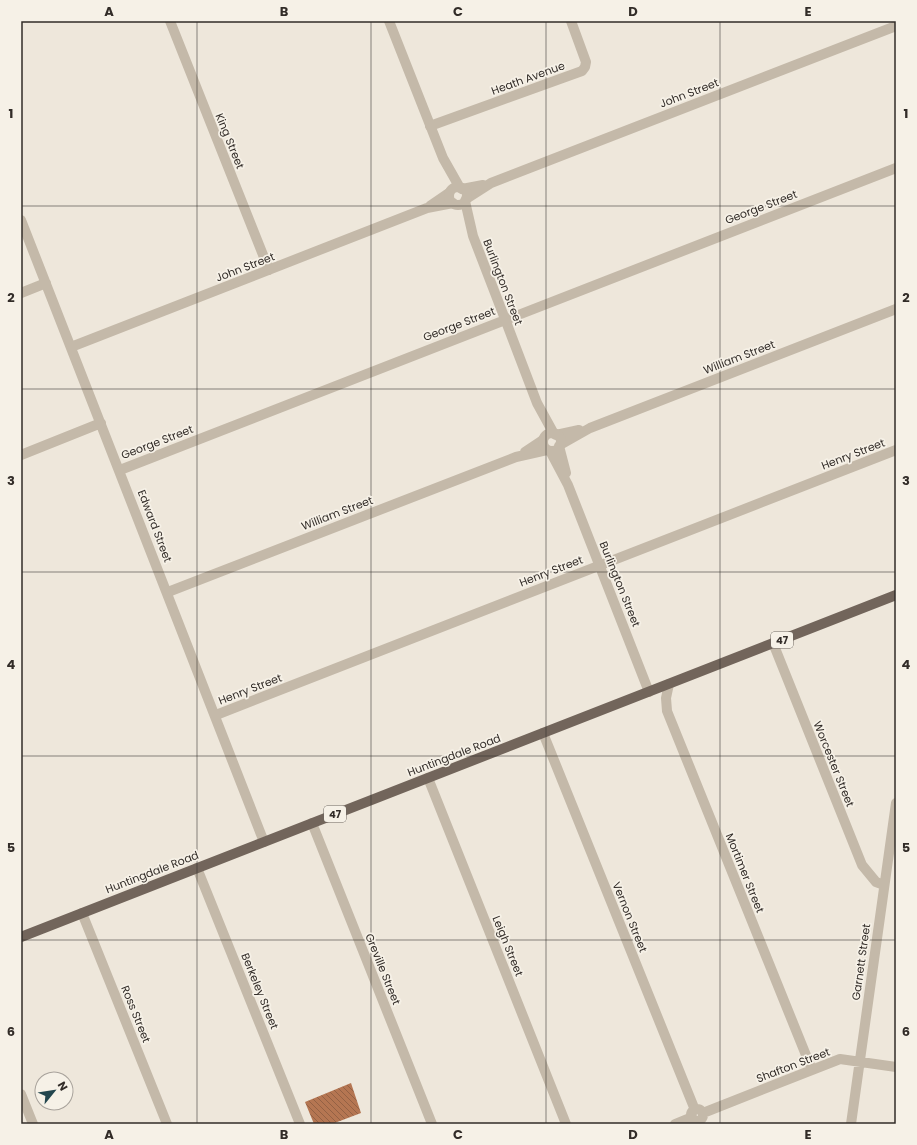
<svg xmlns="http://www.w3.org/2000/svg" width="917" height="1145" font-family="Poppins,sans-serif">
	<style>
		.building { fill: url(#building-back-hatch) }
		.lines { fill: none; stroke-linecap: round; stroke-linejoin: round }
		.minor { stroke: #c4b9a9; stroke-width: 10 }
		.tertiary { stroke: #c4b9a9; stroke-width: 10 }
		.primary { stroke: #72655b; stroke-width: 10 }
		.grid { fill: none; stroke: #322c28; stroke-width: 1; stroke-opacity: 0.55 }
		.labels { text-anchor: middle; dominant-baseline: central; stroke-width: 3.5; stroke-linejoin: round; paint-order: stroke }
		.shield { fill: #f6f1e7; stroke: #6d6761; stroke-width: 1 }
		.shield-label { font-size: 10px; font-weight: bold; fill: #322c28 }
		.street-label { font-size: 11px; fill: #322c28; stroke: #f6f1e7 }
		.neatline { fill: none; stroke: #322c28; stroke-width: 1.5 }
		.grid-label { font-size: 13px; text-anchor: middle; font-weight: bold; fill: #322c28 }
	</style>
	<defs>
		<pattern id="building-back-hatch" width="6" height="6" patternUnits="userSpaceOnUse"><rect width="6" height="6" fill="#b57652"/><path d="M-1 5l2 2M0 0l6 6M5-1l2 2" fill="none" stroke="#946144"/></pattern>
	</defs>
	<rect width="100%" height="100%" fill="#eee7db"/>
	<!-- building -->
	<path class="building" d="M351,1083L361,1113L332,1124H314L305,1102Z"/>
	<g class="lines">
		<!-- minor -->
		<path class="minor" d="M170,21L269,270
			M430,126L582,71L585,67L586,62L571,21
			M462,189L483,185
			M466,199L491,183L896,26
			M430,206L449,193
			M21,220L264,842
			M21,293L46,283
			M71,347L427,208L453,203
			M556,435L579,430
			M560,445L590,428L896,309
			M525,452L543,440
			M21,455L101,423
			M120,470L896,168
			M168,592L516,457L547,450
			M773,643L862,865L876,882L884,885
			M669,684L666,698L667,711L812,1070
			M216,715L896,450
			M543,733L695,1110
			M428,778L566,1124
			M312,823L432,1124
			M197,868L300,1124
			M82,913L167,1124
			M21,1094L33,1124
			M691 1115a6 6 0 1 1 12 0a6 6 0 1 1-12 0Z
			M703,1113L840,1059L896,1067
			M675,1124L692,1117
			M851,1124L896,803"/>
		<!-- tertiary -->
		<path class="tertiary" d="M389,21L443,158L460,188
			M449 196a9 9 0 1 1 18 0a9 9 0 1 1-18 0Z
			M465,201L473,236L505,319L537,403L554,434
			M543 442a9 9 0 1 1 18 0a9 9 0 1 1-18 0Z
			M559,446L566,473
			M550,451L568,485L649,692"/>
		<!-- primary -->
		<path class="primary" d="M21,937L896,595"/>
	</g>
	<!-- grid -->
	<path class="grid" d="M197,21V1124M371,21V1124M546,21V1124M720,21V1124M21,206H896M21,389H896M21,572H896M21,756H896M21,940H896"/>
	<g class="labels">
		<!-- shield labels -->
		<g class="shield">
			<rect x="771" y="632" width="22" height="16" rx="3"/>
			<rect x="324" y="806" width="22" height="16" rx="3"/>
		</g>
		<g class="shield-label">
			<text x="782" y="640">47</text>
			<text x="335" y="814">47</text>
		</g>
		<!-- street labels -->
		<g class="street-label">
			<text transform="translate(528 78) rotate(-20)">Heath Avenue</text>
			<text transform="translate(689 93) rotate(-21)">John Street</text>
			<text transform="translate(230 141) rotate(68)">King Street</text>
			<text transform="translate(761 207) rotate(-21)">George Street</text>
			<text transform="translate(245 267) rotate(-21)">John Street</text>
			<text transform="translate(503 282) rotate(69)">Burlington Street</text>
			<text transform="translate(459 324) rotate(-21)">George Street</text>
			<text transform="translate(739 357) rotate(-21)">William Street</text>
			<text transform="translate(157 442) rotate(-21)">George Street</text>
			<text transform="translate(853 454) rotate(-21)">Henry Street</text>
			<text transform="translate(337 513) rotate(-21)">William Street</text>
			<text transform="translate(155 526) rotate(69)">Edward Street</text>
			<text transform="translate(551 571) rotate(-21)">Henry Street</text>
			<text transform="translate(620 584) rotate(68)">Burlington Street</text>
			<text transform="translate(250 689) rotate(-21)">Henry Street</text>
			<text transform="translate(454 755) rotate(-21)">Huntingdale Road</text>
			<text transform="translate(834 764) rotate(68)">Worcester Street</text>
			<text transform="translate(152 872) rotate(-21)">Huntingdale Road</text>
			<text transform="translate(745 873) rotate(68)">Mortimer Street</text>
			<text transform="translate(630 917) rotate(68)">Vernon Street</text>
			<text transform="translate(508 946) rotate(68)">Leigh Street</text>
			<text transform="translate(861 962) rotate(-82)">Garnett Street</text>
			<text transform="translate(383 969) rotate(68)">Greville Street</text>
			<text transform="translate(260 991) rotate(68)">Berkeley Street</text>
			<text transform="translate(136 1014) rotate(68)">Ross Street</text>
			<text transform="translate(793 1065) rotate(-21)">Shafton Street</text>
		</g>
	</g>
	<!-- border -->
	<rect width="917" height="1145" fill="none" stroke="#f6f1e7" stroke-width="44"/>
	<!-- north arrow -->
	<g transform="translate(54 1091) rotate(60)"><circle r="19" fill="#f6f1e7" stroke="#a8a29b"/>
	<path d="M0-3L7 15L0 10L-7 15Z" fill="#23464e"/>
	<text y="-6" font-size="11" font-weight="bold" text-anchor="middle" fill="#322c28">N</text>
	</g>
	<rect x="22" y="22" width="873" height="1101" class="neatline"/>
	<g class="grid-label">
		<text x="109" y="16">A</text>
		<text x="284" y="16">B</text>
		<text x="458" y="16">C</text>
		<text x="633" y="16">D</text>
		<text x="808" y="16">E</text>
		<text x="11" y="118">1</text>
		<text x="906" y="118">1</text>
		<text x="11" y="302">2</text>
		<text x="906" y="302">2</text>
		<text x="11" y="485">3</text>
		<text x="906" y="485">3</text>
		<text x="11" y="669">4</text>
		<text x="906" y="669">4</text>
		<text x="11" y="852">5</text>
		<text x="906" y="852">5</text>
		<text x="11" y="1036">6</text>
		<text x="906" y="1036">6</text>
		<text x="109" y="1139">A</text>
		<text x="284" y="1139">B</text>
		<text x="458" y="1139">C</text>
		<text x="633" y="1139">D</text>
		<text x="808" y="1139">E</text>
	</g>
</svg>
